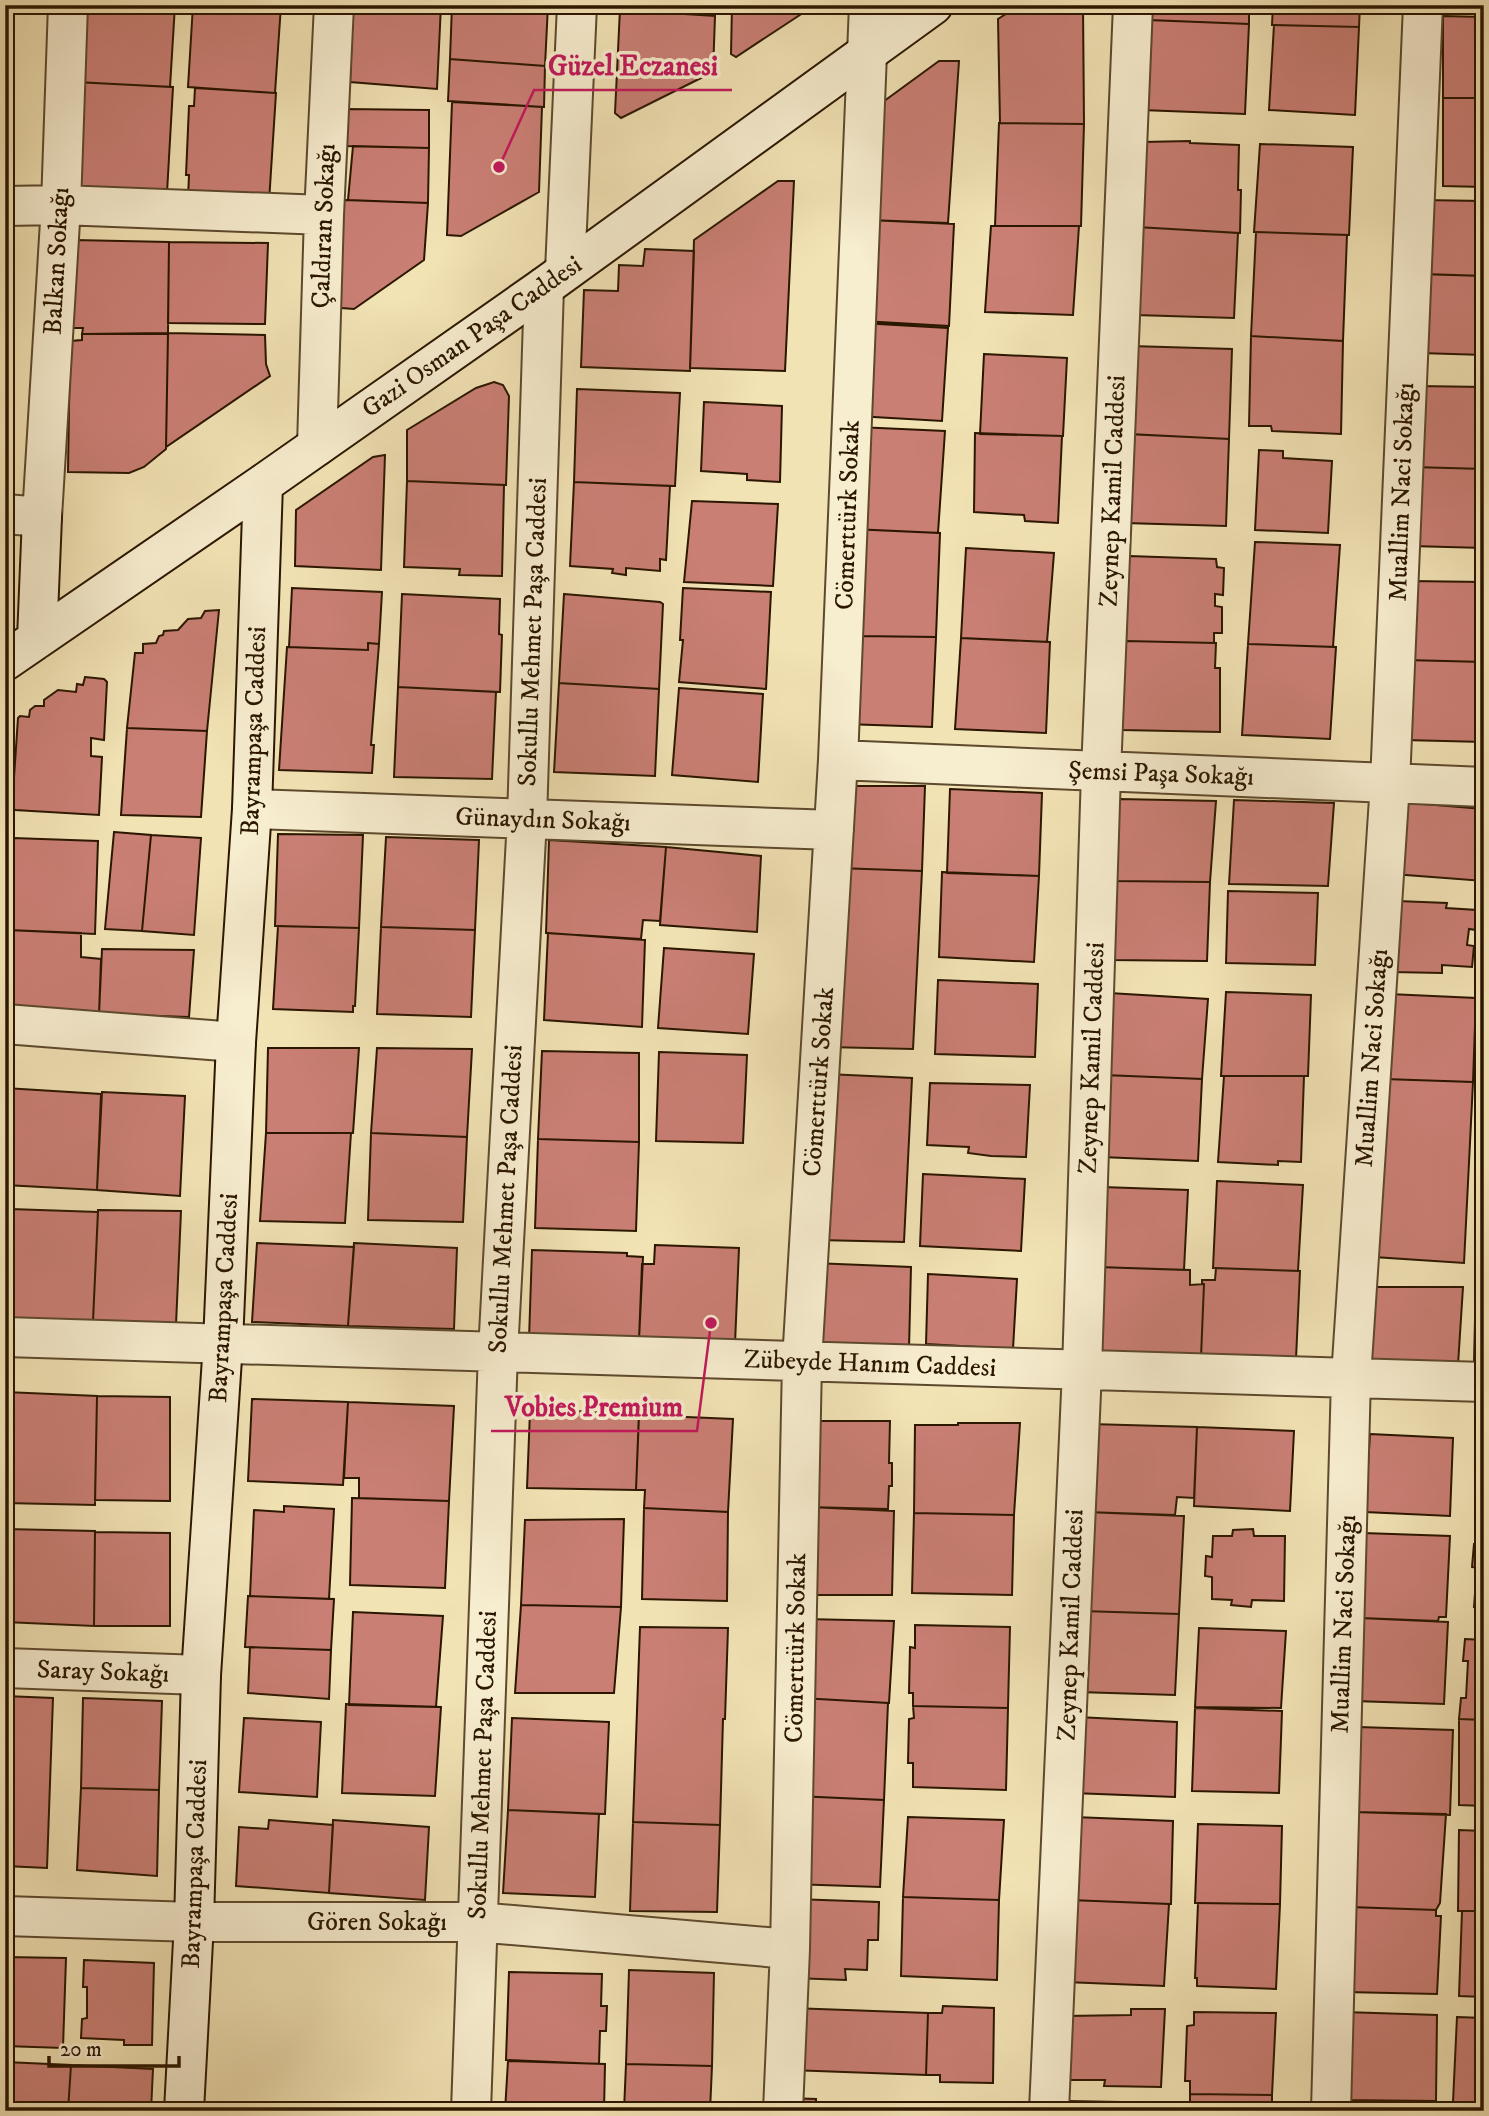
<svg xmlns="http://www.w3.org/2000/svg" width="1489" height="2116" font-family="'IM FELL DW Pica',serif">
	<style>
		.building { fill: #ca7f75; stroke: #2b1600; stroke-width: 2 }
		.lines { fill: none; stroke-linecap: round; stroke-linejoin: round }
		.street-casing { stroke: #5d492d; stroke-width: 42 }
		.secondary-casing { stroke: #2b1600; stroke-width: 42 }
		.street { stroke: #f7edcf; stroke-width: 38 }
		.secondary { stroke: #f7edcf; stroke-width: 38 }
		.labels { text-anchor: middle; dominant-baseline: central; stroke-width: 7; stroke-linejoin: round; paint-order: stroke }
		.street-label { font-size: 26px; fill: #2b1600; stroke: #f7edcf }
		.leader { fill: none; stroke: #c2185b; stroke-width: 2.5 }
		.callout-dot { fill: #c2185b; stroke: #f7edcf; stroke-width: 2.5 }
		.callout-label { font-size: 28px; text-anchor: middle; font-weight: bold; fill: #c2185b; stroke: #f7edcf; stroke-width: 7; stroke-linejoin: round; paint-order: stroke }
	</style>
	<rect width="100%" height="100%" fill="#f2e3b5"/>
	<filter id="stains"><feTurbulence type="fractalNoise" baseFrequency=".00286" numOctaves="4"/><feColorMatrix values="0 0 0 0 .2 0 0 0 0 .09 0 0 0 0 .02 0 0 0 .5 -.17"/></filter>
	<radialGradient id="worn" r=".72"><stop offset=".6" stop-color="#630" stop-opacity="0"/><stop offset="1" stop-color="#630" stop-opacity=".3"/></radialGradient>
	<!-- building -->
	<path class="building" d="M5,5H13L10,88H5Z
		M81,5H175L170,87L77,82Z
		M193,5H281L275,93L188,87Z
		M353,5H441L437,89L350,82Z
		M452,5H548L545,66L450,59Z
		M622,5H715V16L621,10Z
		M732,5H815L736,57L731,54Z
		M1020,5H1083L1084,124L1000,123L998,19Z
		M1149,5H1249V24L1148,20Z
		M1273,5H1360L1359,27L1272,25Z
		M620,9L715,16L713,72L621,118L615,113Z
		M1443,16L1484,17V98H1443Z
		M1149,20L1249,24L1245,114L1142,110Z
		M1274,25L1359,27L1355,115L1269,110Z
		M450,59L545,66L544,107L448,101Z
		M939,61H959L948,223L869,220L876,107Z
		M74,82L173,87L167,193L71,187Z
		M5,88H12L11,174H5Z
		M195,88L276,93L269,202L188,198L189,175H186L189,106H194Z
		M1443,98H1484V187L1443,186Z
		M452,102L542,107L539,192L461,236L447,235Z
		M345,109L429,110V148L343,146Z
		M999,123L1084,124L1081,226H995Z
		M1190,141V143L1239,145L1238,190H1241L1240,233L1137,227L1142,142Z
		M1260,144L1353,147L1349,235L1254,232Z
		M353,146L429,148L428,203L348,200Z
		M778,181H794L785,371L690,368L694,240Z
		M344,200L428,203L424,260L354,309L341,308L339,305Z
		M1421,200L1484,201V276L1419,274Z
		M869,220L954,224L949,326L862,321Z
		M991,226H1079L1073,315L985,312Z
		M1137,227L1238,233L1234,318L1135,315Z
		M1256,232L1347,235L1343,341L1251,336Z
		M74,240L169,242L168,333L82,334L83,328H70Z
		M169,242L268,243L265,324L168,323Z
		M5,248L10,249L5,353Z
		M645,249L694,251L690,371L581,367L584,290L618,291L619,265L643,266Z
		M1424,274L1484,276V355L1420,353Z
		M861,323L948,328L942,421L857,416Z
		M168,333L265,335L266,364L270,376L166,447Z
		M82,334H168L166,449L144,467L129,473L68,472L70,341L82,340Z
		M1251,336L1343,341L1341,434L1272,431L1271,426H1249Z
		M1131,346L1232,349L1229,439L1127,434Z
		M984,354L1067,358L1063,436L980,434Z
		M494,382L503,385L509,396L506,485L407,481V430L476,388Z
		M1417,386L1484,387V469L1413,467Z
		M577,389L680,393L675,486L574,482Z
		M704,402L782,406L780,482L747,480V474L701,471Z
		M857,427L945,431L938,533L852,529Z
		M975,433L1062,436L1058,523L1025,521L1024,515L974,512Z
		M1129,434L1229,439L1226,526L1125,523Z
		M1259,450L1283,451V458L1332,461L1328,533L1255,530Z
		M385,455L381,570L295,566L296,510L373,457Z
		M1413,467L1484,469V548L1411,546Z
		M407,481L504,485L502,576L459,575L460,569L404,567Z
		M574,482L670,486L666,560L660,559V571L626,568V575L612,573L613,569L570,566Z
		M692,501L778,504L773,586L684,582Z
		M852,529L940,533L936,637L857,636Z
		M1255,542L1340,545L1333,647L1248,644Z
		M966,548L1054,553L1047,642L961,638Z
		M1129,556L1216,559L1217,567L1224,568L1223,595L1215,594V606L1222,607V633H1214V643L1126,641Z
		M1409,581L1484,582V662L1406,660Z
		M292,588L382,592L379,644L368,643V650L289,647Z
		M683,588L771,592L766,689L679,682L683,640H680Z
		M402,594L500,599L499,634L502,635L500,692L398,687Z
		M564,594L660,602L663,604L659,689L559,683Z
		M219,610L207,731L127,728L135,653H143V644L156,643L159,636L163,635L164,631L178,630L188,619L201,618L205,611Z
		M857,636L936,637L932,727L845,724Z
		M961,638L1050,642L1046,733L955,729Z
		M1125,641L1216,643L1215,668H1220V732L1122,730Z
		M368,643L379,644L371,745H374L372,773L279,770L287,647L368,650Z
		M1248,644L1336,647L1330,739L1242,735Z
		M1406,660L1484,662V742L1404,740Z
		M85,677L104,679L107,682L104,740L91,738V756L102,757L99,815L15,810L12,807L18,718L20,716L29,717L30,710L35,706H44V700L58,690L76,692L77,684L83,685Z
		M559,683L659,689L655,776L554,772Z
		M398,687L496,692L492,779L394,777Z
		M679,688L763,694L758,782L672,775Z
		M127,728L207,731L201,817L121,815Z
		M841,786H925L922,871L838,868Z
		M950,789L1042,793L1039,876L947,873Z
		M1119,799L1216,801L1210,882L1113,881Z
		M1234,800L1334,803L1328,886L1229,884Z
		M1399,802L1484,809V881L1393,874Z
		M114,832L151,835L142,931L105,929Z
		M278,834L363,835L359,928L275,926Z
		M151,835L201,838L194,935L142,931Z
		M386,837L479,840L475,930L381,927Z
		M13,838L98,841L95,934L8,930Z
		M549,840L666,847L660,921L643,920L641,939L546,933Z
		M666,847L761,856L757,932L660,925Z
		M837,868L922,871L913,1049L827,1047Z
		M942,872L1039,876L1034,962L939,957Z
		M1113,881L1210,882L1207,961L1110,960Z
		M1228,891L1318,893L1315,965L1226,963Z
		M1397,901L1447,903L1446,908L1477,910L1476,930L1469,929L1467,945L1474,946L1472,967L1442,965V973L1392,972Z
		M278,926L359,928L355,1006H353V1012L273,1009Z
		M381,927L475,930L471,1017L377,1014Z
		M8,930L81,933V957L101,959L99,1014L5,1012Z
		M548,933L645,940L642,1027L544,1020Z
		M664,948L754,954L748,1034L658,1028Z
		M102,949L194,950L189,1017L99,1014Z
		M938,980L1038,984L1035,1057L935,1054Z
		M1226,992L1311,995L1308,1076H1221Z
		M1109,993L1208,999L1202,1079L1104,1075Z
		M1389,994L1476,998L1473,1082L1384,1079Z
		M268,1048H359L353,1133H266Z
		M377,1048L472,1049L467,1137L371,1133Z
		M542,1051L639,1053V1142L538,1139Z
		M659,1052L747,1055L743,1143L656,1141Z
		M827,1074L912,1078L904,1242L818,1240Z
		M1104,1075L1202,1079L1198,1161L1101,1157Z
		M1224,1076H1304L1301,1162L1278,1161V1165L1218,1162Z
		M1384,1079L1473,1082L1464,1263L1374,1257Z
		M930,1083L1030,1085L1026,1157L991,1156L968,1153L969,1147L927,1145Z
		M5,1088L101,1094L97,1190L5,1185Z
		M102,1092L185,1096L180,1196L97,1190Z
		M266,1133H351L345,1223L260,1221Z
		M371,1133L467,1137L463,1222L368,1220Z
		M538,1139L639,1142L636,1231L535,1228Z
		M923,1174L1025,1179L1021,1251L920,1246Z
		M1217,1181L1303,1185L1298,1271L1213,1268Z
		M1102,1187L1188,1190L1184,1270L1099,1267Z
		M1480,1196H1484V1276H1476Z
		M10,1209L98,1212L93,1321L5,1318Z
		M98,1210L181,1211L176,1325L93,1321Z
		M257,1243L354,1247L348,1326L252,1322Z
		M354,1243L457,1248L454,1329L348,1326Z
		M655,1245L739,1248L735,1344L639,1340L642,1264H654Z
		M532,1250L627,1253V1256L643,1257L639,1340L529,1339Z
		M813,1263L911,1267L909,1349L811,1347Z
		M1097,1267L1190,1270V1285L1204,1284L1201,1357L1093,1358Z
		M1216,1268L1300,1271L1296,1359L1201,1357L1204,1284H1202V1280H1215Z
		M928,1274L1017,1279L1013,1349L926,1344Z
		M1476,1276H1484V1363H1474Z
		M1372,1287H1463L1458,1365L1366,1364Z
		M5,1392L97,1396L95,1505L5,1503Z
		M97,1396L170,1397V1501L95,1500Z
		M252,1399L348,1402L343,1485L248,1481Z
		M348,1402L454,1406L449,1501L359,1498V1478H344Z
		M530,1411L639,1412L636,1490L527,1488Z
		M639,1415L733,1419L728,1512L644,1508L645,1490H636Z
		M809,1421H890L889,1463H892V1486H889L888,1509L807,1507Z
		M958,1423H1020L1014,1515L914,1513L915,1425H958Z
		M1090,1424L1197,1427L1194,1498L1177,1497L1175,1515L1086,1512Z
		M1197,1427L1294,1431L1290,1511L1194,1506Z
		M1370,1434L1453,1438L1450,1516L1365,1512Z
		M1480,1435L1484,1436V1514L1476,1513Z
		M352,1498L449,1501L445,1588L350,1585Z
		M284,1506L334,1509L329,1599L250,1596L254,1510L284,1512Z
		M809,1507L894,1511L892,1595H804Z
		M644,1508L728,1512L727,1601L642,1599Z
		M1086,1512L1184,1516L1179,1614L1082,1611Z
		M914,1513L1014,1515L1012,1595L912,1593Z
		M624,1519L621,1607L521,1605L525,1520Z
		M5,1529L95,1531L94,1626L5,1622Z
		M1253,1529L1254,1536H1285L1284,1601L1252,1600L1251,1607L1231,1605L1232,1600L1212,1599V1577L1205,1576L1206,1556L1212,1557L1213,1536H1232L1233,1530Z
		M95,1532L170,1533V1626H94Z
		M1363,1533L1450,1536L1446,1617H1439L1438,1621L1360,1618Z
		M1474,1544H1484V1607H1474L1477,1568L1472,1567Z
		M248,1596L334,1599L331,1650L245,1647Z
		M521,1605L621,1607L614,1693H515Z
		M1082,1611L1179,1614L1175,1695L1078,1692Z
		M353,1612L443,1616L436,1707L349,1705Z
		M1360,1618L1448,1622L1444,1704L1354,1701Z
		M805,1619L894,1621L889,1703L801,1698Z
		M915,1625L1010,1627L1008,1708L913,1706V1693H909L910,1647L915,1648Z
		M640,1627L728,1628L725,1719H723L720,1825L633,1822Z
		M1199,1628L1286,1631L1281,1708L1195,1707Z
		M1465,1639L1484,1640V1720L1459,1719L1461,1698H1466L1468,1661H1463Z
		M250,1647L331,1650L329,1699L248,1693Z
		M5,1696L53,1698L47,1868L5,1866Z
		M83,1698L162,1701L159,1790L81,1788Z
		M801,1698L888,1703L884,1800L797,1796Z
		M346,1704L441,1707L435,1796L342,1793Z
		M913,1706L1008,1708L1006,1790L913,1787V1763H908L909,1719L914,1718Z
		M1195,1708L1282,1711L1279,1793L1192,1791Z
		M1077,1717L1177,1722L1175,1797L1073,1793Z
		M244,1718L321,1722L317,1797L239,1792Z
		M512,1718L609,1722L605,1814L508,1810Z
		M1459,1719L1484,1720V1806L1459,1805Z
		M1358,1727L1453,1730L1450,1815L1354,1812Z
		M81,1788L159,1790L157,1876L77,1870Z
		M795,1796L884,1800L880,1887L791,1884Z
		M508,1810L599,1814L595,1897L503,1893Z
		M1354,1812L1446,1814L1440,1903L1436,1910L1350,1907Z
		M908,1817L1004,1820L999,1900L903,1897Z
		M1074,1817L1173,1821L1171,1904L1070,1900Z
		M269,1820L333,1825L329,1893L236,1886L239,1827L268,1829Z
		M333,1820L429,1827L425,1900L329,1893Z
		M633,1822L720,1825L717,1912L630,1911Z
		M1198,1824L1282,1826L1280,1904L1195,1903Z
		M1459,1830L1484,1831V1911H1458Z
		M903,1897L999,1900L997,1980L901,1976Z
		M794,1899L879,1902L878,1940H868L867,1970L845,1969L846,1980L793,1978Z
		M1070,1900L1169,1904L1164,1986L1065,1982Z
		M1198,1903L1280,1904L1276,1989L1197,1986V1978H1195Z
		M1350,1907L1436,1910V1916H1441L1437,1994L1345,1992Z
		M1462,1911H1484V1997L1459,1996Z
		M5,1957L66,1958L63,2048L5,2046Z
		M84,1960L154,1963L152,2045H124V2040L81,2038L82,2019L87,2018V1987H83Z
		M629,1970L714,1973L712,2066L626,2064Z
		M509,1972L602,1974L601,2006H607L606,2031H600L599,2064L506,2060Z
		M943,2006L994,2008L993,2083L940,2082V2075H926L928,2013H942Z
		M791,2008L928,2013L926,2075L790,2070Z
		M1131,2009H1165L1161,2087L1104,2086L1105,2080H1066L1065,2016L1131,2015Z
		M1194,2012L1276,2013L1272,2095L1190,2094V2081H1185L1187,2026L1194,2025Z
		M1344,2012L1437,2015L1436,2101L1341,2100Z
		M1457,2017L1484,2018V2103L1453,2102Z
		M508,2061L605,2064L604,2111H505Z
		M5,2062L71,2065L68,2111H5Z
		M626,2064L712,2066L710,2111H624Z
		M71,2065L153,2069L151,2111H68Z
		M1190,2094L1272,2095V2111H1174V2107L1190,2106Z
		M787,2098L816,2099V2105L886,2108V2111H786Z
		M1341,2100L1436,2101V2111H1341Z
		M1067,2101L1174,2103V2111H1067Z
		M886,2102L996,2104V2111H886Z
		M1459,2102L1484,2103V2111H1458Z"/>
	<g class="lines">
		<!-- street casing -->
		<g class="street-casing">
			<path id="street" d="M5,206L61,205L324,215
				M565,271L577,5
				M317,446L324,215L334,5
				M5,514L42,517L61,205L68,5
				M838,760L1484,787
				M252,809L834,830
				M5,1024L236,1042
				M5,1337L1484,1382
				M5,1668L201,1675
				M5,1916L194,1922H477L790,1949
				M471,2111L498,1352L527,819L544,287
				M783,2111L790,1949L802,1362L838,760L869,5
				M1049,2111L1082,1370L1101,772L1133,5
				M1331,2111L1351,1378L1390,783L1423,5"/>
		</g>
		<!-- secondary casing -->
		<g class="secondary-casing">
			<path id="secondary" d="M37,639L42,517
				M5,661L263,484L544,287L933,5
				M184,2111L194,1922L201,1675L223,1343L236,1042L252,809L263,484"/>
		</g>
		<!-- street -->
		<use href="#street" class="street"/>
		<!-- secondary -->
		<use href="#secondary" class="secondary"/>
	</g>
	<g class="labels">
		<!-- street labels -->
		<g class="street-label">
			<text transform="translate(324 226) rotate(-88)">Çaldıran Sokağı</text>
			<text transform="translate(57 261) rotate(-87)">Balkan Sokağı</text>
			<text transform="translate(472 337) rotate(-35)">Gazi Osman Paşa Caddesi</text>
			<text transform="translate(1113 491) rotate(-88)">Zeynep Kamil Caddesi</text>
			<text transform="translate(1402 492) rotate(-88)">Muallim Naci Sokağı</text>
			<text transform="translate(848 515) rotate(-88)">Cömerttürk Sokak</text>
			<text transform="translate(533 632) rotate(-88)">Sokullu Mehmet Paşa Caddesi</text>
			<text transform="translate(254 731) rotate(-88)">Bayrampaşa Caddesi</text>
			<text transform="translate(1161 774) rotate(2)">Şemsi Paşa Sokağı</text>
			<text transform="translate(543 820) rotate(2)">Günaydın Sokağı</text>
			<text transform="translate(1092 1058) rotate(-88)">Zeynep Kamil Caddesi</text>
			<text transform="translate(1372 1058) rotate(-86)">Muallim Naci Sokağı</text>
			<text transform="translate(819 1082) rotate(-86)">Cömerttürk Sokak</text>
			<text transform="translate(506 1199) rotate(-87)">Sokullu Mehmet Paşa Caddesi</text>
			<text transform="translate(224 1298) rotate(-87)">Bayrampaşa Caddesi</text>
			<text transform="translate(870 1364) rotate(2)">Zübeyde Hanım Caddesi</text>
			<text transform="translate(1344 1624) rotate(-88)">Muallim Naci Sokağı</text>
			<text transform="translate(1071 1625) rotate(-88)">Zeynep Kamil Caddesi</text>
			<text transform="translate(796 1648) rotate(-89)">Cömerttürk Sokak</text>
			<text transform="translate(103 1672) rotate(2)">Saray Sokağı</text>
			<text transform="translate(483 1765) rotate(-88)">Sokullu Mehmet Paşa Caddesi</text>
			<text transform="translate(195 1864) rotate(-88)">Bayrampaşa Caddesi</text>
			<text x="377" y="1922">Gören Sokağı</text>
		</g>
	</g>
	<!-- callouts -->
	<path class="leader" d="M499 167L534 90H732M711 1323L697 1431H491"/>
	<g class="callout-dot">
		<circle cx="499" cy="167" r="7"/>
		<circle cx="711" cy="1323" r="7"/>
	</g>
	<g class="callout-label">
		<text x="633" y="75">Güzel Eczanesi</text>
		<text x="594" y="1416">Vobies Premium</text>
	</g>
	<!-- margin -->
	<rect width="1489" height="2116" fill="none" stroke="#f2e3b5" stroke-width="28"/>
	<rect x="7" y="7" width="1475" height="2102" fill="none" stroke="#2b1600" stroke-width="3.5"/>
	<rect x="14" y="14" width="1461" height="2088" fill="none" stroke="#2b1600" stroke-width="2"/>
	<!-- scale -->
	<path d="M49 2056v10h130v-10" fill="none" stroke="#2b1600" stroke-width="3.5"/>
	<text x="60" y="2056" font-size="21" fill="#2b1600" stroke="#f7edcf" stroke-width="5" paint-order="stroke">20 m</text>
	<rect width="100%" height="100%" filter="url(#stains)"/>
	<rect width="100%" height="100%" fill="url(#worn)"/>
</svg>
